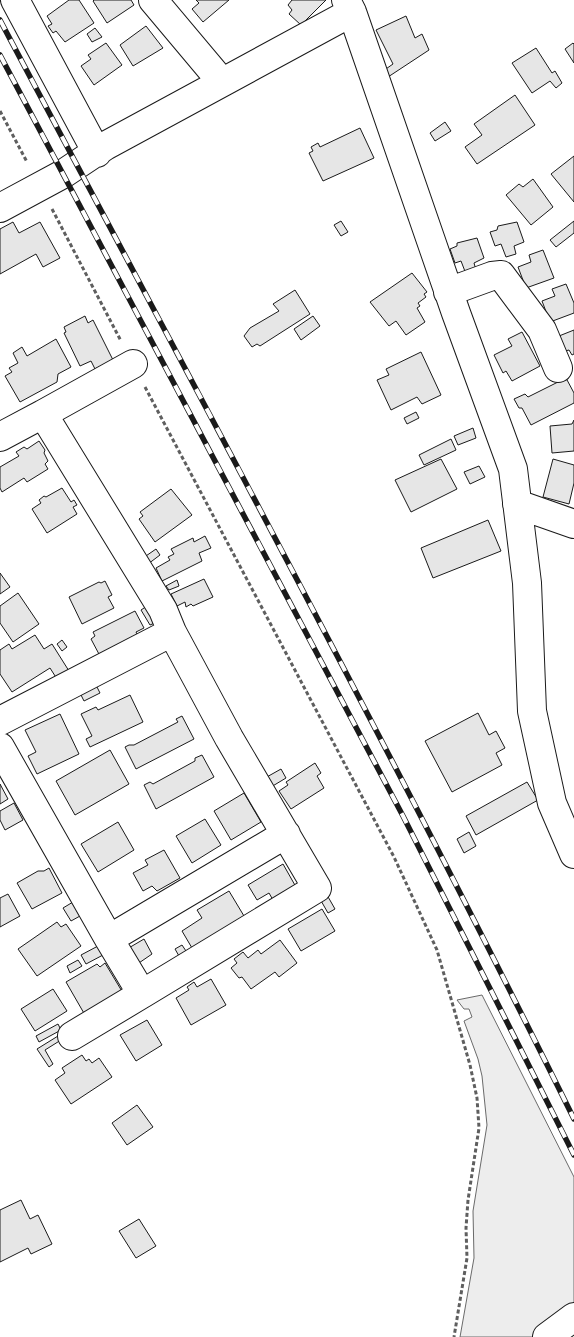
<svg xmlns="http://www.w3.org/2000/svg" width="574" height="1337" font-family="Ubuntu,sans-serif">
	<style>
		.built { fill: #ededed; stroke: #6a6a6a }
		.building { fill: #e6e6e6; stroke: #1a1a1a }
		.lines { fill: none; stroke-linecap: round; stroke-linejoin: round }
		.minor-casing { stroke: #1a1a1a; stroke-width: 30 }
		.path { stroke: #5f5f5f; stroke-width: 3; stroke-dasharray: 4 2.5; stroke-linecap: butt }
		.minor { stroke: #fff; stroke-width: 28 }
		.rail-casing { stroke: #1a1a1a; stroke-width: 5.5 }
		.rail { stroke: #fff; stroke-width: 4; stroke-dasharray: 11; stroke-linecap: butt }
	</style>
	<rect width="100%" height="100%" fill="#fff"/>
	<!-- built -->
	<path class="built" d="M482,995L574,1177V1307L533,1337H460L474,1258L473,1211L487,1125L482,1076L478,1059L464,1021L472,1017L469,1009H464L457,1000Z"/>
	<!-- building -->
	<path class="building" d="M69,0H79L94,23L65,42L56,31L53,33L48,26L52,24L47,16Z
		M94,0H131L134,5L107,23L93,1Z
		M196,0H229L203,22L192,9L199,3Z
		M292,0H326L301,25L289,14L292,10L288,5Z
		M406,16L415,38L422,34L429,50L388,77L383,71L393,64L376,30Z
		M146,26L163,48L133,66L120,45Z
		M95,28L102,37L92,42L87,34Z
		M106,43L122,65L94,85L81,66L91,59L88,55Z
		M573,43L574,44V63L565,49Z
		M536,48L552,73L555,71L562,83L556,88L550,81L532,93L512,63Z
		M515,95L535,125L477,164L465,147L482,135L474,124Z
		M445,122L451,131L435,141L430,133Z
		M360,128L374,158L323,181L309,153L313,151L311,147L318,143L320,147Z
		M574,156V202L551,174Z
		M533,179L553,207L531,225L506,195L519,184L523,187Z
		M341,221L348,232L341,236L334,225Z
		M574,221V233L556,247L550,240Z
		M13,222L19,233L40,222L60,258L43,267L36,254L0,274V229Z
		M517,222L524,242L514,246L516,254L506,257L501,244L495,246L490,232L497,230L498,226Z
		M477,238L484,258L474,263L476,270L466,274L461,261L455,263L450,249L457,246V243Z
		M543,250L554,278L526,288L518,267L531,262L529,255Z
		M412,273L427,292L424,294L426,297L418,303L420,306L417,308L425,322L406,335L396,321L389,326L370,302Z
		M566,284L574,303V313L550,322L542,301L555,296L552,289Z
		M295,290L310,314L260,346L257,344L252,347L244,336L250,328L279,311L273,304Z
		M85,316L88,323L93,320L113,360L95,369L91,361L80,366L64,333L66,332L64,327Z
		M313,316L320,326L301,340L294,329Z
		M574,330V354L572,355L569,350L565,351L559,336Z
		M522,332L540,366L512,381L506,371L503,373L494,355L512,346L508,339Z
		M56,339L71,367L58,374L57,382L20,402L5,376L12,372L9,368L18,363L13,353L22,347L27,356Z
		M421,352L441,395L422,404L417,397L391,410L377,380L389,375L386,369Z
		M566,378L574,393V403L531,425L522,408H519L514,399L525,394L528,397Z
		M416,412L419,418L407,424L404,418Z
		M574,420V451L552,453L550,426L572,424Z
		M473,428L476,438L458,445L454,436Z
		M451,439L456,450L424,465L419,455Z
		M39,441L45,450L44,453L48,461L45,464L48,469L27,482L24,478L2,492L0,488V467L19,456L16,452L24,447L27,449Z
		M441,459L457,489L411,512L395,480Z
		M553,459L574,465V483L569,504L543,497Z
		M479,466L485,477L470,484L464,472Z
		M62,488L71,502L74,500L77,505L73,507L77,514L47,533L32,509L41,503L39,500L44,496L46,497Z
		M171,489L192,515L155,542L139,519L143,516L140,512Z
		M488,520L501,551L433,578L421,548Z
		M205,536L211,548L199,553L202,561L162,581L156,568L170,560L168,557L174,554L171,549L193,538L194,542Z
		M156,549L160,555L148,564L143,558Z
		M0,573L10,587L0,594Z
		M204,579L213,597L193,606L191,604L186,607L185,602L177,606L171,594Z
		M177,580L179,586L169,590L166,586Z
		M105,581L112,595L108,597L114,608L82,624L69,597L99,582L101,583Z
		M18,593L39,624L13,642L0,623V606Z
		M147,606L157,622L150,625L141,610Z
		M135,611L144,628L136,632L138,636L100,656L91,639L95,636L93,632Z
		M35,635L44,649L52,644L69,671L57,679L50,668L12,692L0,674V650L9,644L12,649Z
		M62,640L67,647L62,651L57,644Z
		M96,685L100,693L84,701L80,693Z
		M130,695L143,722L90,747L86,739L92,736L81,714L96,707L98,710Z
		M478,713L489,735L496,731L505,748L496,753L502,765L452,792L425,741Z
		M60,714L79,754L37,774L28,756L36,752L25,730Z
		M182,716L194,739L136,769L125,747L129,745H134L178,722L176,719Z
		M110,750L129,784L75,815L56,781Z
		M202,755L214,777L156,809L144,785L150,782L153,784L195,761V758Z
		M315,763L321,773L317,776L324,788L291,809L279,791L288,785L286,782Z
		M281,769L286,778L271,787L265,778Z
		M527,782L538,800L476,835L466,816Z
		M0,784L8,799L0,804Z
		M244,793L261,822L231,840L214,811Z
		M14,803L23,820L5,830L0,820V811Z
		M205,819L221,845L192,863L176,836Z
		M118,822L134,850L98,872L81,844Z
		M469,832L476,846L464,853L457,839Z
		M164,850L180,878L157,891L152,886L143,891L133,873L148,865L145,860Z
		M283,864L296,887L273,900L269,893L257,900L248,885Z
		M49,868L62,893L32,909L17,883L38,871H44Z
		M229,891L244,916L192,948L182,931L202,918L197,910Z
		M8,894L20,916L0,927V898Z
		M327,895L335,909L328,913L320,899Z
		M73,902L80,916L71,921L63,908Z
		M322,909L335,931L301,951L288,929Z
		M57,922L61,927L66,924L81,946L37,976L18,949Z
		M144,939L152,954L136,965L127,949Z
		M280,940L297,963L279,977L275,972L251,989L242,977L239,978L231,968L237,963L234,959L243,952L248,958L258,950L261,954Z
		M182,945L186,951L179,956L175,949Z
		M98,946L103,955L86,964L81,955Z
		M78,960L82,966L70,973L67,966Z
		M105,963L123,993L85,1015L66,982L97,964L100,967Z
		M211,979L226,1005L191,1025L176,998L189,990L187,987L194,982L197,987Z
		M53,989L67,1011L35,1031L21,1009Z
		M147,1020L162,1045L136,1061L120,1035Z
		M58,1024L61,1030L39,1042L36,1036Z
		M58,1036L61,1040L45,1050L53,1064L49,1067L37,1049Z
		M82,1055L86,1061L89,1059L92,1063L99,1058L112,1077L71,1104L55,1080L65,1073L62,1068Z
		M137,1105L153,1127L127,1145L112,1123Z
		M21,1200L30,1219L38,1215L52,1244L31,1254L28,1248L0,1262V1210Z
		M139,1219L156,1246L136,1258L119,1231Z"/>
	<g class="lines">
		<!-- minor casing -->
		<g class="minor-casing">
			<path id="minor" d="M15,0L97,153
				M153,0L221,81
				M346,0L352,12L456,313L513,469L527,583L532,711L552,803L574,854
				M0,208L63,174L105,146L352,12
				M448,292L492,276L501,275L542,330L558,368
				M43,414L133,364
				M0,437L43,414L163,610L172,632L229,738L317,888L142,994L109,939L0,747
				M517,504L574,524
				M0,721L172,632
				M109,939L286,834
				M72,1036L142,994
				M547,1337L574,1317"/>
		</g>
		<!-- path -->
		<path class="path" d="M0,111L27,162
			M52,209L121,341
			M145,387L394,857L437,950L470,1065L477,1098L479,1128L468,1200L466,1228L467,1258L454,1337"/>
		<!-- minor -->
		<use href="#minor" class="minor"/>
		<!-- rail casing -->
		<g class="rail-casing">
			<path id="rail" d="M0,20C193,385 391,749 574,1119
				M0,55L403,816L574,1155"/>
		</g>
		<!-- rail -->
		<use href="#rail" class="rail"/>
	</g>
</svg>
